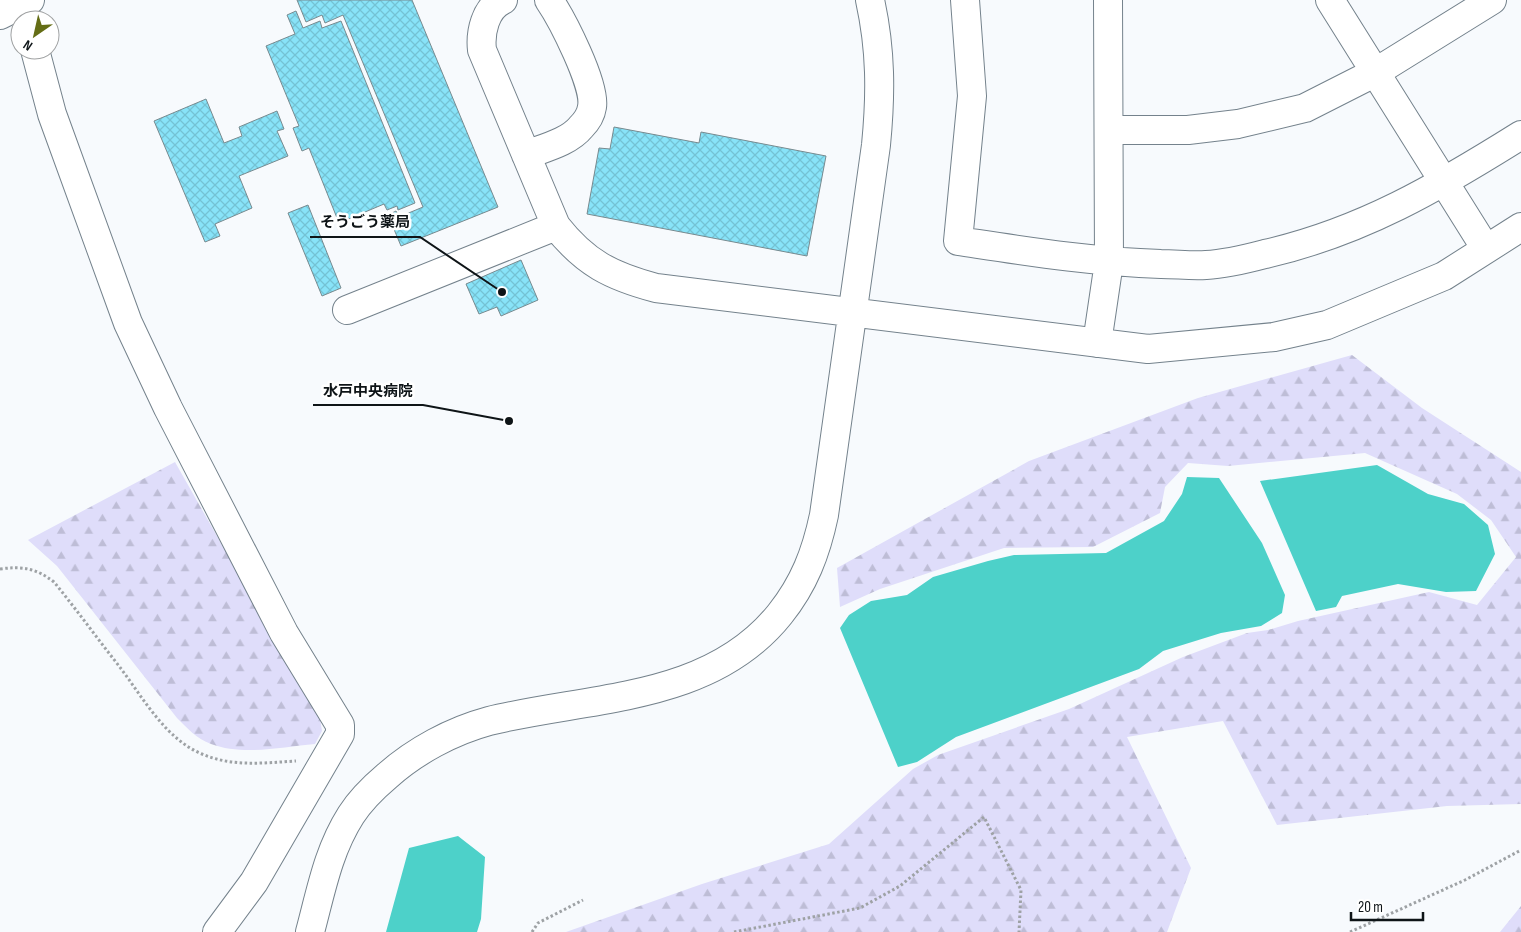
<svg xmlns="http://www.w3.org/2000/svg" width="1521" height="932" font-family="'Sofia Sans Condensed','Noto Sans JP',sans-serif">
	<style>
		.forest { fill: url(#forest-firs) }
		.water { fill: #4dd1c9 }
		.building { fill: url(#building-cross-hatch); stroke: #778a8f }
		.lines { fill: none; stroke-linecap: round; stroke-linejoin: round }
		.minor-casing { stroke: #74828c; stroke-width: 30 }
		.path { stroke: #9ea2a5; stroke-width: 3; stroke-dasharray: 2.5 2.5; stroke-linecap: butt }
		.minor { stroke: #fff; stroke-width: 28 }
		.leader { fill: none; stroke: #0e1417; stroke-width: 2 }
		.callout-dot { fill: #0e1417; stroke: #fff; stroke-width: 2 }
		.callout-label { font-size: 15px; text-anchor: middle; font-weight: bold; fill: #0e1417; stroke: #fff; stroke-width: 5; stroke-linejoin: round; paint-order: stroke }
	</style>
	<defs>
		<pattern id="forest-firs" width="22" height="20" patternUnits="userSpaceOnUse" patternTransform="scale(1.25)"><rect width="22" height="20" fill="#dfddfa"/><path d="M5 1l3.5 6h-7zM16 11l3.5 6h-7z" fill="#bebdd6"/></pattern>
		<pattern id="building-cross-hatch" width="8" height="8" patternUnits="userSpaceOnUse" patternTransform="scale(1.25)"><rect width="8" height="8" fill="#88e3f8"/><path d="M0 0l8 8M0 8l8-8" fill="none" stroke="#74c2d4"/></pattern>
	</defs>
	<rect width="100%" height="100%" fill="#f7fafd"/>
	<!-- forest -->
	<path class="forest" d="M1352,355L1422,408L1521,472V804L1447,806L1277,825L1223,721L1127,737L1191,868L1167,932H566L702,884L829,844L913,769L938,755L1069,709L1183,657L1247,633L1268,630L1298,621L1429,592L1477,605L1516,557L1491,520L1457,494L1365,453L1228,466L1188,463L1165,487L1160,513L1093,547L1004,548L880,589L840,607L837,568L1029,461L1198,398Z
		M175,462L320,718L322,731L315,744C282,747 243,756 211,744C197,739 187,728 177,718L57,566L28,540Z
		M1521,906V932H1500Z"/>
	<!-- water -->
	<path class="water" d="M1377,465L1428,494L1464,504L1488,525L1495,554L1476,591L1446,592L1398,584L1342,596L1336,607L1316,611L1260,481Z
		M1187,477L1219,478L1262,543L1285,595L1282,613L1261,626L1221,633L1163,651L1139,669L956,737L917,762L898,767L840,628L849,615L871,601L907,595L933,577L988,561L1014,555L1106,553L1164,521L1182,494Z
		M458,836L485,857L481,919L477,932H386L409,848Z"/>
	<!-- building -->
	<path class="building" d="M297,0H412L498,207L401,246L388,215L396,211L399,217L423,207L343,15L325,23L322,15L306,22Z
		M296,11L303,28L320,21L322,28L341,21L415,203L398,210L397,206L387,210L384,204L339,223L309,148L302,151L293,128L299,126L266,46L295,34L287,15Z
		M206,99L224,143L242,136L239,127L277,111L284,129L277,131L288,156L239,176L252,208L215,224L220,236L205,242L154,121Z
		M614,127L699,143L701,132L826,156L807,256L587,214L599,148L610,149Z
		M308,205L341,288L322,296L288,213Z
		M521,260L538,300L501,316L497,307L479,314L466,284Z"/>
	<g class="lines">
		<!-- minor casing -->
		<g class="minor-casing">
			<path id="minor" d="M503,0C485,8 480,33 482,50L556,226C585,263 611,276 656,288L1148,349L1274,337L1327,325L1444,276L1521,227
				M965,0L972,96L958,241C1025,251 1092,262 1161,264C1176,264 1191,266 1206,265C1226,264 1246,259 1265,254C1362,232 1438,187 1521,135
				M1330,0L1486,249
				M0,15L30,0
				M35,50L52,114L128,323L168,408L284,633L340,725V734L254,882L217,932
				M1109,130H1188L1238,124L1305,108L1376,72L1492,0
				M526,155C544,148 569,142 581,127C586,122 591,114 592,107C596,85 562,19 549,0
				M347,310L556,226
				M1097,343L1109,262L1108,0
				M310,932C321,891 328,851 351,815C360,801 374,787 387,776C415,751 452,731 489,721C590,696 710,702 780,614C804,584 816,553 824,515L876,145C881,94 881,50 870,0"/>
		</g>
		<!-- path -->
		<path class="path" d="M0,569C22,566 36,568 54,582C76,609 97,638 119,666C142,696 165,739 202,754C232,767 263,763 296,761
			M532,932L538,923L583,900
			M734,932L860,908L900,886L984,817L1021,890L1019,932
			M1350,932L1465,880L1521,850"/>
		<!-- minor -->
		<use href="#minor" class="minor"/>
	</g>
	<!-- callouts -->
	<path class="leader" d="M502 292L420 237H310M509 421L423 405H313"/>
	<g class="callout-dot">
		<circle cx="502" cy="292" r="5"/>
		<circle cx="509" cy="421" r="5"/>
	</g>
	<g class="callout-label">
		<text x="365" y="227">そうごう薬局</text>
		<text x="368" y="396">水戸中央病院</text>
	</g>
	<!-- north arrow -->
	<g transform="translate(35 35) rotate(214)"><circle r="24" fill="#ffffff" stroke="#9fa1a2"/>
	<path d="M0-4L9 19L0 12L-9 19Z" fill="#646d15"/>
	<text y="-8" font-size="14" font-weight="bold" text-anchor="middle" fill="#0e1417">N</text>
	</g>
	<!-- scale -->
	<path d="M1351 912v8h72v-8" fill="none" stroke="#0e1417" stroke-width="2.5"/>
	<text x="1358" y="912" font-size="15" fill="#0e1417" stroke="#ffffff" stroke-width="4" paint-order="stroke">20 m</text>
</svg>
